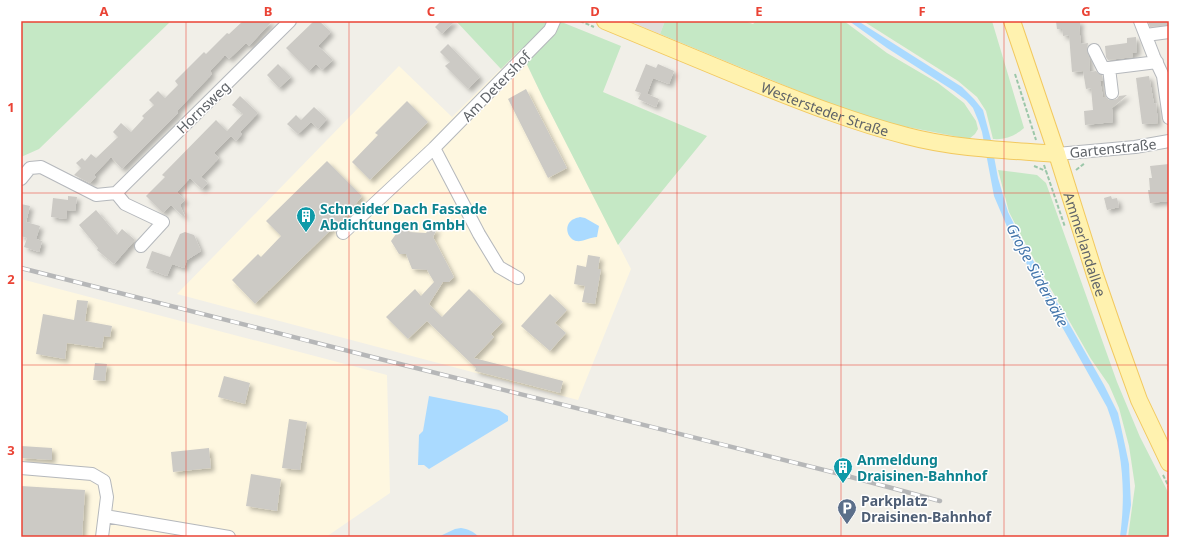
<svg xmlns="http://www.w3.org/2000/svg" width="1190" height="558" font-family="'Noto Sans',sans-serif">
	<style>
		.commercial { fill: #fef7e0 }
		.industrial { fill: #e0deda }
		.green { fill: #c5e8c5 }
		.water { fill: #aadaff }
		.building { fill: #cccac5; filter: url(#shadow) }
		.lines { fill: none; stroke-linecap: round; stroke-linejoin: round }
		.minor-casing { stroke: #b5b8bc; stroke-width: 14 }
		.major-casing { stroke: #f2c960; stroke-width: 18 }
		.path { stroke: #9cc7a9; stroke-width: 2; stroke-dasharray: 4 2; stroke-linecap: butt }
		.minor { stroke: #fff; stroke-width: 12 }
		.major { stroke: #fff2af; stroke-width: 16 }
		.rail-casing { stroke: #b6b7b8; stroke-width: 4.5 }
		.rail { stroke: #fff; stroke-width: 3; stroke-dasharray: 9; stroke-linecap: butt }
		.grid { fill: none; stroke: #ea4335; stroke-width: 1; stroke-opacity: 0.55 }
		.labels { text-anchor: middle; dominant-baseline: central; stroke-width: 3; stroke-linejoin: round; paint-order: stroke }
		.street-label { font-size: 14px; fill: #5f6368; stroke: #fff }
		.culture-label { font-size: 14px; font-weight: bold; fill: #0d838f; stroke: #fff; text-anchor: start }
		.service-label { font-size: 14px; font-weight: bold; fill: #4e5e75; stroke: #fff; text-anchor: start }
		.water-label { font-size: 15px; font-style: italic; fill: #4174aa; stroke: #fff }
		.neatline { fill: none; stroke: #ea4335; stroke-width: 1.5 }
		.grid-label { font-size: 13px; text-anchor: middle; font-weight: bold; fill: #ea4335 }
	</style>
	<defs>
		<filter id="shadow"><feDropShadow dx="3.5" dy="3.5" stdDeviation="2" flood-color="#0004"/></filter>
	</defs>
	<rect width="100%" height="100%" fill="#f1efe8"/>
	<!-- commercial -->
	<path class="commercial" d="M520,50L543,98L631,269L578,400L177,294L399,66L452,117Z
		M21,279L387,375L390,493L326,537H21Z"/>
	<!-- industrial -->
	<path class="industrial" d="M629,21H665L660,34Z"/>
	<!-- green -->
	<path class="green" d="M21,21H171L39,149L21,157Z
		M456,21H559L621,46L603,92L707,136L618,245L543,98L520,50L501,69Z
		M665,21H744L753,24L756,21H844L887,53L938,83L964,103L976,121L978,129L975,134L969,139L892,124L849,112L660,34Z
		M863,21H992L1024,128C1015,136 1005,140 993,139L986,111L977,97L958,81Z
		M998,170L1037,175L1046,183L1117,382L1140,437L1169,494V537H1128L1135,486L1129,446L1119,408L1109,385L1091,359L1026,245L1009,212Z"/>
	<!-- water -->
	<path class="water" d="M849,21H858L962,87L974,99L983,110L991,140L998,178L1008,212L1026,248L1104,385L1118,413L1129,464L1131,505L1126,537H1120C1126,491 1123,450 1107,407L1011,236L994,196L982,132L978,120L973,108L966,100L954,91L887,48Z
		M580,217L585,218L599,226L597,237C590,237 584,242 576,241C568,239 565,229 569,223C572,219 576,218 580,217Z
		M429,396L499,410L508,416V421L429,469L424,465H418L419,435L423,431Z
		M461,528C468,529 473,531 479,537H438L455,529Z"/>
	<!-- building -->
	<path class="building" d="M243,21H272L249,46L246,43L229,59L225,55L210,71L212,74L177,111L178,113L122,169L111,157L94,175L96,177L90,183L74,175L81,168L76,163L82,158L85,161L91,154L96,158L118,137L113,132L121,123L131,132L144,118L142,116L154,105L149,100L158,91L165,98L178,85L175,81L204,52L206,54L227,33L229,34Z
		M314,21H319L331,32L318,46L333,60L322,70L316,64L309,71L286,48Z
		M441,21H455L442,34L435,27Z
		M1056,21H1080V26H1079L1081,44L1088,43L1087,50L1089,57L1090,72L1096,71L1099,74L1102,75L1103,80L1100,81L1103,97H1106L1109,100H1112L1117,99L1119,96L1127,95L1112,108L1113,122L1085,125L1084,111L1093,110L1091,88L1086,89L1083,71L1072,72L1069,35L1063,36L1062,29H1057Z
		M1148,21H1167L1168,25L1150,27Z
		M1136,37L1137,52L1132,53L1133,57L1108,60L1106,57L1105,46L1127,43V38Z
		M448,44L480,77L468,89L445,66L450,62L440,52Z
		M278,64L291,77L279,88L267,75Z
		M646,64L656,68L658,64L674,71L669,84L653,78L647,94L659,99L656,107L638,99L641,93L635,91Z
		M1149,76L1154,104L1156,103L1158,123L1142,124L1136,78Z
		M526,89L567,168L548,178L508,99Z
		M240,96L258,113L240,132L242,134L236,141L231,136L214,153L219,158L201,177L208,183L202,189L190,178L177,192L185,200L180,205L185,217H184L171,205L163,213L146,196L165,177L162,175L216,120L227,131L243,114L232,105Z
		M407,101L428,122L370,180L352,162L378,135L375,133Z
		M314,107L327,119L318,129L311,122L298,134L287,124L296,115L301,120Z
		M327,161L362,196L349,212L255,304L232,280L258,254L261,257L281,236L266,221Z
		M1169,164V201L1150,203L1148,190H1150L1149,178H1152L1150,166Z
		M68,196L77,197L75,211L67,210L66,219L51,217L53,198L68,200Z
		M1111,196L1112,199L1117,198L1119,207L1107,210L1104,198Z
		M21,204L30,206L26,222L40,226L36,239L42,241L39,252L24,247L27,238L21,236Z
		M96,210L117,235L122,229L135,240L114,264L97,250L98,248L79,225Z
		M404,223L409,232L426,233L429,229H437L433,237L454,277L449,282H443L429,304L442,317L469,289L503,322L491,334L494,337L474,358L563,381L560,393L475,371L476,368L427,321L408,339L386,317L415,289L421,296L434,282L427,270L412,269L406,254H399L391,241Z
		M185,232L194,235L201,251L187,260L184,268L172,264L167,276L146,268L152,251L170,257L180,234Z
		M588,255L600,257L598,269H601L595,304L582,302L585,286L574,284L577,265L586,267Z
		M550,294L567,310L555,323L566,333L550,351L521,326Z
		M77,300L88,301L85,321L112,326L110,337L104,336L102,348L67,343L65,359L36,354L43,314L74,320Z
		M95,363L107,364L105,381L93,380Z
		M224,376L250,383L245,404L218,397Z
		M289,419L307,422L300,470L282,468Z
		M21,446L52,448V460L21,458Z
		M209,448L211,468L173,472L171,452Z
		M251,474L281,479L277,511L246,506Z
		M21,486L85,490L82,537H21Z"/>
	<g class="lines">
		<!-- minor casing -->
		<g class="minor-casing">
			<path id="minor" d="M1140,21L1154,57L1163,76L1169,118
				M1146,35L1169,32
				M1094,50L1103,68H1109
				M1112,93L1109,68L1157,62
				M434,148L479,234L499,267L518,278
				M1057,154L1135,147L1169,141
				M21,179L30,168L41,167L96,195L116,193L290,21
				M116,193L125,204L163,222L141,246
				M343,233L434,148L550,30L554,21
				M21,468L92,474L104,481L107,497L102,537
				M105,516L229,537"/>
		</g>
		<!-- major casing -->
		<g class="major-casing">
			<g id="major">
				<path id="s1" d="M605,21C653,41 702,61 750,81C802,102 853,122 907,136C956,149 1007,150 1057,154"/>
				<path id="s2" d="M1012,21L1057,154L1095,275L1116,336L1139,400L1169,463"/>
			</g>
		</g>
		<!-- path -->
		<path class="path" d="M580,21L594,27
			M1015,74L1036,140
			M1044,165L1065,227
			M1034,166L1046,171
			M1076,170L1085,163
			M1163,475L1169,487"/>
		<!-- minor -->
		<use href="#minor" class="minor"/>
		<!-- major -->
		<use href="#major" class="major"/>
		<!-- rail casing -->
		<g class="rail-casing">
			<path id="rail" d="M21,268L392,362L836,473L940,501"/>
		</g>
		<!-- rail -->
		<use href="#rail" class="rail"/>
	</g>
	<!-- grid -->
	<path class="grid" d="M186,21V537M349,21V537M513,21V537M677,21V537M841,21V537M1004,21V537M21,193H1169M21,365H1169"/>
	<!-- icons -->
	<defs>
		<g id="building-pin" transform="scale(1)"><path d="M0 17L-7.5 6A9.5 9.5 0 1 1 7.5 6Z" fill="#0f9aa8" stroke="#fff"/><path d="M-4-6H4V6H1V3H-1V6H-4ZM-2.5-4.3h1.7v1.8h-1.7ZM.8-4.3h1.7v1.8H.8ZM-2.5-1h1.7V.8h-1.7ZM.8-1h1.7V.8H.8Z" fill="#fff"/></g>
		<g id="parking-pin" transform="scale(1)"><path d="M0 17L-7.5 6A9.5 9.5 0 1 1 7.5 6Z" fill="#5c6f8a" stroke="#fff"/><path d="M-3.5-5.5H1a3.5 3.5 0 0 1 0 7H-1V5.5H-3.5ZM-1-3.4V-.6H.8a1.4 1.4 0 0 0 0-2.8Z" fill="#fff"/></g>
	</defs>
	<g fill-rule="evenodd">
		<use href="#building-pin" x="306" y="216"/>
		<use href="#building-pin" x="843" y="467"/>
		<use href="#parking-pin" x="847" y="508"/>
	</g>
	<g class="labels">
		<!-- street labels -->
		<g class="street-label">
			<text transform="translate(496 86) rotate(-46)">Am Detershof</text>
			<text transform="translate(203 107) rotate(-44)">Hornsweg</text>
			<text stroke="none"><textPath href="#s1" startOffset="237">Westersteder Straße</textPath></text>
			<text transform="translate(1113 148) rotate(-6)">Gartenstraße</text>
			<text stroke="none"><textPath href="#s2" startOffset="235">Ammerlandallee</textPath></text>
		</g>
		<!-- culture labels -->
		<g class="culture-label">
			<text x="320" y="208">Schneider Dach Fassade<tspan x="320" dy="16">Abdichtungen GmbH</tspan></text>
			<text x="857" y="459">Anmeldung<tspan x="857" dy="16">Draisinen-Bahnhof</tspan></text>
		</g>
		<!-- service labels -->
		<g class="service-label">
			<text x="861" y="500">Parkplatz<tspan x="861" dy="16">Draisinen-Bahnhof</tspan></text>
		</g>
		<!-- water labels -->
		<g class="water-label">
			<text transform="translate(1038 275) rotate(62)">Große Süderbäke</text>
		</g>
	</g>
	<!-- border -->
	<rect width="1190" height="558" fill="none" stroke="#ffffff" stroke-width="44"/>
	<rect x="22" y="22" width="1146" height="514" class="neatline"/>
	<g class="grid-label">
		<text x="104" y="16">A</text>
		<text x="268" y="16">B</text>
		<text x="431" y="16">C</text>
		<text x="595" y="16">D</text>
		<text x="759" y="16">E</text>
		<text x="922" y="16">F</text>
		<text x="1086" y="16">G</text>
		<text x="11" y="112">1</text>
		<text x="11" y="284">2</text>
		<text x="11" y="455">3</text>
	</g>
</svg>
